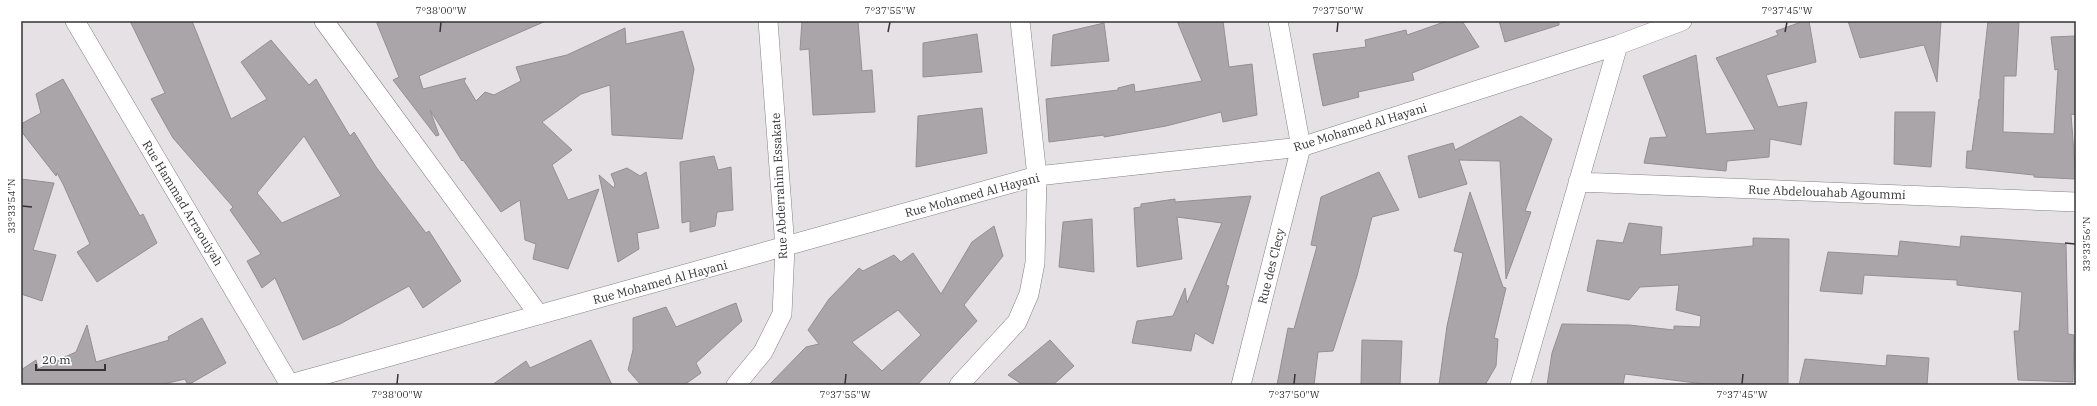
<svg xmlns="http://www.w3.org/2000/svg" width="2097" height="406" font-family="'IBM Plex Serif',serif">
	<style>
		.building { fill: #aaa5a9; stroke: #938f93; fill-rule: evenodd }
		.lines { fill: none; stroke-linecap: round; stroke-linejoin: round }
		.street-casing { stroke: #858185; stroke-width: 20 }
		.street { stroke: #fff; stroke-width: 19 }
		.ticks { fill: none; stroke: #353335; stroke-width: 1.5 }
		.labels { text-anchor: middle; dominant-baseline: central; stroke-width: 3; stroke-linejoin: round; paint-order: stroke }
		.street-label { font-size: 12px; fill: #353335; stroke: #fff }
		.neatline { fill: none; stroke: #353335; stroke-width: 1.5 }
		.ticks-label { font-size: 10px; text-anchor: middle; fill: #353335 }
	</style>
	<rect width="100%" height="100%" fill="#e6e1e5"/>
	<!-- building -->
	<path class="building" d="M130,21H192L231,119L267,99L241,62L271,40L309,85L316,79L350,136L354,132L376,167L426,233L429,231L461,281L423,308L409,286L340,324L303,340L275,278L262,288L247,261L261,254L230,210L233,207L173,138L151,99L165,93ZM304,136L341,196L282,223L257,193Z
		M376,21H546L419,76L423,89L466,78L464,81L476,101L485,92L494,95L521,81L516,67L567,55L625,28L626,44L683,31L694,69L682,139L612,135L610,85L581,94L542,122L572,150L552,165L568,200L599,189L568,269L533,259L536,244L525,240L520,200L501,212L463,160L462,161L430,110L439,135L436,136L393,80L399,77Z
		M802,21H858L862,71L872,70L875,112L813,115L809,49L800,50Z
		M1177,21H1223L1229,67L1252,64L1257,115L1223,122L1221,112L1166,126L1104,137V135L1049,142L1046,99L1118,90V88L1134,84L1135,92L1202,81Z
		M1447,21H1462L1479,47L1412,73L1414,80L1358,92L1359,97L1323,106L1313,54L1366,47L1365,40L1406,30L1407,35Z
		M1499,21H1559V25L1505,42Z
		M1804,21H1809L1816,62L1766,75L1778,107L1807,102L1801,145L1770,139L1769,157L1727,161L1726,171L1644,163L1650,138L1667,137L1643,76L1696,55L1706,134L1755,130L1716,58L1778,35L1776,31Z
		M1848,21H1941L1937,82L1924,45L1860,58Z
		M1988,21H2019L2016,76H2004L2003,132L2054,134L2058,69L2055,70L2051,37L2076,36V115L2071,114L2076,179L2034,177V175L1966,168L1967,151H1972L1979,99L1980,100V93Z
		M1104,23L1109,61L1051,66L1053,35Z
		M977,34L982,72L923,77V43Z
		M63,79L140,216L143,214L157,243L97,282L77,252L90,244L63,184L57,173L56,176L21,131V124L41,113L36,94Z
		M982,108L987,153L916,167L918,116Z
		M1895,112H1935L1931,167L1894,164Z
		M1521,116L1552,139L1525,211L1531,212L1506,279L1500,161L1459,160L1467,184L1419,198L1408,156L1453,143L1455,150Z
		M714,156L718,170L731,167L733,210L717,212L715,226L690,232V221L682,223L680,162Z
		M627,168L640,176L646,172L659,228L637,233L639,249L618,262L599,175L614,188L615,184L611,174Z
		M1379,172L1399,210L1372,217L1357,276L1333,351L1318,352L1314,385H1277L1288,328L1294,329L1317,246L1311,245L1321,197Z
		M21,179L54,183L33,250L56,255L42,301L21,294Z
		M1470,192L1503,287L1506,288L1494,338L1498,339L1496,366L1485,385H1439L1447,326L1463,253L1454,251Z
		M1251,196L1226,285L1229,286L1213,344L1195,333L1191,351L1132,343L1137,321L1173,316L1185,288L1187,303L1222,223L1177,217L1182,259L1137,267L1134,208L1141,207V204L1175,199V202Z
		M1092,219L1094,272L1059,267L1063,222Z
		M1629,223L1662,227L1660,255L1753,246V238L1789,239L1788,385H1712L1625,374L1623,385H1547L1552,353L1562,324L1629,325L1674,330V326L1700,327L1701,316L1676,310L1679,285L1640,287L1629,300L1587,291L1597,240L1623,243Z
		M994,226L1003,256L964,305L977,321L917,385H769L806,347L819,344L808,330L829,299L859,268L863,271L894,255L901,262L913,253L941,294L972,242ZM898,310L921,335L882,371L852,342Z
		M1961,236L2066,244L2068,334L2074,335L2073,382L2018,380L2014,331H2019L2022,292L1957,285V280L1864,275L1862,294L1820,291L1828,252L1898,256L1900,241L1960,247Z
		M736,303L742,321L696,363L701,373L684,385H641L628,370L633,350V318L666,307L676,327Z
		M202,318L226,363L188,385L185,379L159,385H21V370L36,360L38,369L76,352L87,325L96,362L169,340L168,337Z
		M591,340L612,385H492L526,361L530,368Z
		M1050,340L1074,366L1053,385H1023L1008,375Z
		M1362,340L1402,341L1400,385H1361Z
		M1887,355L1929,358L1927,385H1799L1805,359L1886,366Z"/>
	<g class="lines">
		<!-- street casing -->
		<g class="street-casing">
			<path id="street" d="M75,21L290,385
				M324,21L539,315
				M1578,182L2076,202
				M287,385L1037,176L1301,147L1618,45L1682,21
				M736,385L763,352L782,314L785,248L768,21
				M959,385L1017,322L1029,294L1035,263L1037,176L1020,21
				M1241,385L1301,147L1278,21
				M1520,385L1618,45"/>
		</g>
		<!-- street -->
		<use href="#street" class="street"/>
	</g>
	<!-- ticks -->
	<path class="ticks" d="M440,32L441,22M888,32L890,22M1337,32L1338,22M1785,32L1787,22M22,206L32,207M2065,243L2075,244M397,384L398,374M845,384L846,374M1294,384L1295,374M1742,384L1743,374"/>
	<g class="labels">
		<!-- street labels -->
		<g class="street-label">
			<text transform="translate(1360 127) rotate(-17)">Rue Mohamed Al Hayani</text>
			<text transform="translate(779 186) rotate(-93)">Rue Abderrahim Essakate</text>
			<text transform="translate(1827 192) rotate(2)">Rue Abdelouahab Agoummi</text>
			<text transform="translate(972 195) rotate(-15)">Rue Mohamed Al Hayani</text>
			<text transform="translate(183 203) rotate(59)">Rue Hammad Arraouiyah</text>
			<text transform="translate(1271 266) rotate(-76)">Rue des Clecy</text>
			<text transform="translate(660 282) rotate(-15)">Rue Mohamed Al Hayani</text>
		</g>
	</g>
	<!-- border -->
	<rect width="2097" height="406" fill="none" stroke="#ffffff" stroke-width="44"/>
	<!-- scale -->
	<path d="M36 364v6h69v-6" fill="none" stroke="#353335" stroke-width="2"/>
	<text x="42" y="364" font-size="12" fill="#353335" stroke="#ffffff" stroke-width="3" paint-order="stroke">20 m</text>
	<rect x="22" y="22" width="2053" height="362" class="neatline"/>
	<g class="ticks-label">
		<text x="441" y="14">7°38'00"W</text>
		<text x="890" y="14">7°37'55"W</text>
		<text x="1338" y="14">7°37'50"W</text>
		<text x="1787" y="14">7°37'45"W</text>
		<text transform="translate(11 206) rotate(-90)" y="4">33°33'54"N</text>
		<text transform="translate(2086 244) rotate(-90)" y="4">33°33'56"N</text>
		<text x="397" y="398">7°38'00"W</text>
		<text x="845" y="398">7°37'55"W</text>
		<text x="1294" y="398">7°37'50"W</text>
		<text x="1742" y="398">7°37'45"W</text>
	</g>
</svg>
